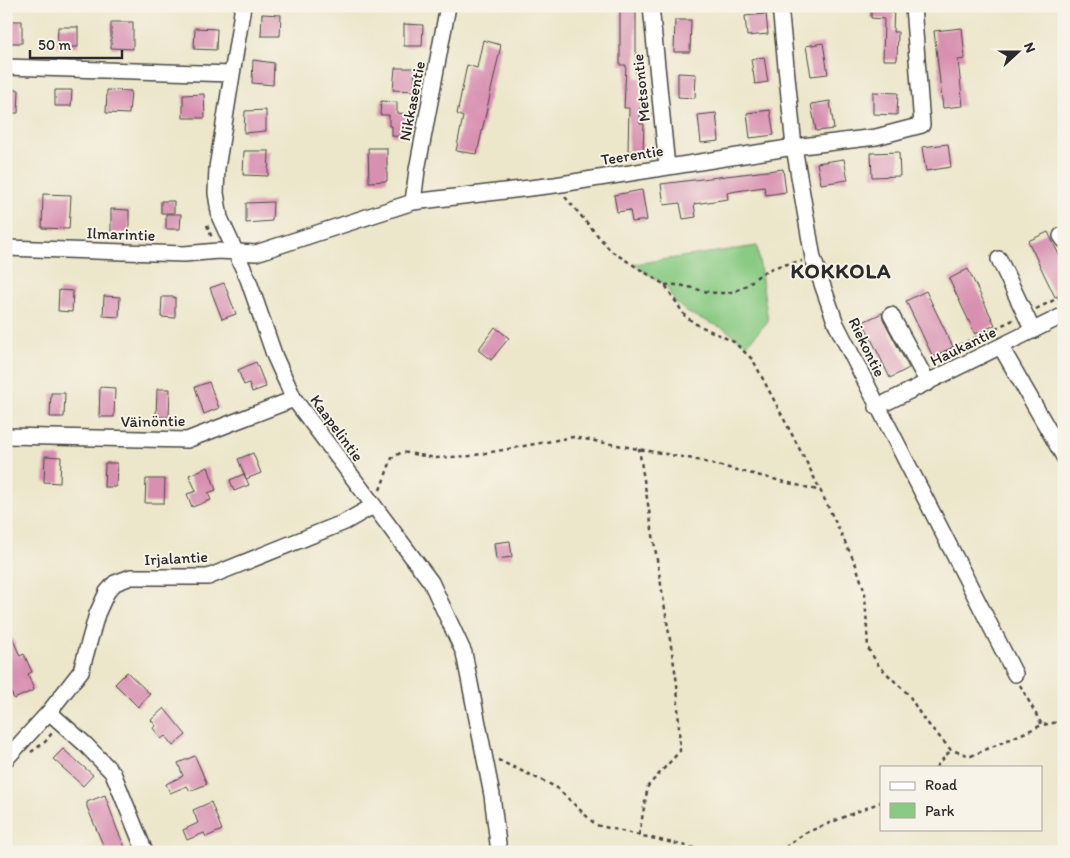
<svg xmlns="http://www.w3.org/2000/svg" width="1070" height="858" font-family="Itim,sans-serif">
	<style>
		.green { fill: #89cb83; stroke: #5a7b57 }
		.building { fill: #d890b1 }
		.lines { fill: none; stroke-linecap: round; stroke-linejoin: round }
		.minor-casing { stroke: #484743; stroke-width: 18 }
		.path { stroke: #484743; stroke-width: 2.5; stroke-dasharray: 4 4; stroke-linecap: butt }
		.minor { stroke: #fff; stroke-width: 15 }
		.labels { text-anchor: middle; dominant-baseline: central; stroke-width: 4; stroke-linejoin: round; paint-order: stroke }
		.street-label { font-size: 16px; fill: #2b2b2b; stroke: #f7f3e8 }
		.district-label { font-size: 21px; font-weight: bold; letter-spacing: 1px; fill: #2b2b2b; stroke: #f7f3e8 }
	</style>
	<rect width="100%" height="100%" fill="#f7f3e8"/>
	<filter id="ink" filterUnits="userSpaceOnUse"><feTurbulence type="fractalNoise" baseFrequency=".02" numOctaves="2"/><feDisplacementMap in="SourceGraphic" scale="10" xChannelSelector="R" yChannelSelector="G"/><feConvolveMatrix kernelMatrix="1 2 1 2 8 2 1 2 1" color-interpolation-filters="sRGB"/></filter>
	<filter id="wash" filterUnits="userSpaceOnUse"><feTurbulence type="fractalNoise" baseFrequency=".0096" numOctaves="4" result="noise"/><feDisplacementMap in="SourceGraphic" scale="20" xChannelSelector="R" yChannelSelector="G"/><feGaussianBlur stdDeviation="1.12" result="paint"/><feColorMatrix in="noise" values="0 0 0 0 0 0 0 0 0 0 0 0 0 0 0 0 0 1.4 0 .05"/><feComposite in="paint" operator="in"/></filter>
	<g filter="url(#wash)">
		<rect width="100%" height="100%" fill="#ece6ca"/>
		<!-- green -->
		<path class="green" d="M757,246L768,321L747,345L725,329L688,313L676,303L665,285L634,264Z"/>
		<g id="blocks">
			<!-- building -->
			<path class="building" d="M620,6H636V78H641L640,124H644L643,151H628L629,108H624L626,65H620Z
				M871,6H894L893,32H898L897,60H883L884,19L871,18Z
				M262,14L281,15L280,36H261Z
				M766,14L768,34L747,36L745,16Z
				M675,20H691L690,52H674Z
				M6,21H22V43H6Z
				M111,22H133V49L111,48Z
				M404,24L423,25L422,46H404Z
				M58,27H78V47H57Z
				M195,28L217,29L216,50L194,49Z
				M962,28L965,59L958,60L963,106L943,108L934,31Z
				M483,40L501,45L477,154L456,151L463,117L457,114L467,65L477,68Z
				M823,43L828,74L811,76L806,46Z
				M764,57L768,82L755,84L751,59Z
				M253,60L274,63L273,85L252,83Z
				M395,68H415L414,91L393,90Z
				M678,73L696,74L695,98L678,97Z
				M6,89L19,90L18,113H6Z
				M55,90H72L71,106H55Z
				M107,90L131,91L129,114L106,113Z
				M873,92L898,93L897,115L873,114Z
				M204,94L205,118H183V95Z
				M381,101L397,102V113L409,114L408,137L392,136V126H389V115H380Z
				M830,101L834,129L816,131L811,104Z
				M266,110V131L244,133L245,111Z
				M770,110L774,135L750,138L747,113Z
				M716,113L719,141L701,143L698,115Z
				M948,144L951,167L926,171L922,147Z
				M368,148H387V181L369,182Z
				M244,151H269L268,176L243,175Z
				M899,152L900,176L872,177L871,153Z
				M844,159L848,180L821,184L817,163Z
				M783,169L786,192L766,195L764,187L737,191L727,193L728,199L694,204L696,217L683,219L680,203L664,205L661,184Z
				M642,190L647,220L632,222L630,210L617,212L614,195Z
				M43,194L71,195L69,229L42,228Z
				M161,201H174V213H161Z
				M273,202L272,221L246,223V203Z
				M111,209L129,210V233H111Z
				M166,214H181L180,229H166Z
				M1048,232L1064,265V293L1055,297L1028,241Z
				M968,269L995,325L975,334L949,279Z
				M224,283L236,314L222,319L210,288Z
				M59,290L73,291L72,312L58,311Z
				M926,291L953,347L933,357L906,301Z
				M104,296L120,297L119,317L103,316Z
				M162,297H175V318L161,317Z
				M882,313L883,319L909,368L890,378L863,322Z
				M495,327L509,338L491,360L478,350Z
				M256,362L266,387L252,392L249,383L244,385L238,370Z
				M209,382L219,408L204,414L195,387Z
				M100,387L115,388L114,417H99Z
				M157,389H170L169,417H156Z
				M51,393H65L64,417H50Z
				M253,453L261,473L246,479L238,459Z
				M45,456L61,457L60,483L44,482Z
				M105,463H117L116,487H104Z
				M208,467L216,490L208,493L211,500L192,507L187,494L196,491L189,475Z
				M244,474L249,485L234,491L230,480Z
				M146,479H165L164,503H145Z
				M510,541L512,557L496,559L494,543Z
				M6,623L20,656L24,654L32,672L28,674L34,690L14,699L6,680Z
				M127,672L150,694L138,707L115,684Z
				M164,708L186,735L173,746L165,736L161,739L153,728L156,726L151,720Z
				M63,749L93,775L83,786L53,759Z
				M195,756L207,784L190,791L187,786L170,793L166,784L183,776L178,763Z
				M105,795L117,829L127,852H106L87,807V802Z
				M211,802L222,830L206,837L204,833L187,840L183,830L198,823L193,810Z"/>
		</g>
	</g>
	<g filter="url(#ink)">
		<use href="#blocks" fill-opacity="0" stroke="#484743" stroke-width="1"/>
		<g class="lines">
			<!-- minor casing -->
			<g class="minor-casing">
				<path id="minor" d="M243,6L217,168L216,193L220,218L248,279L275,357L294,399L431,582L464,653L492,795L499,852
					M651,6L667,167
					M780,6L794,147L813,258L836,324L1015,674
					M6,67L232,74
					M413,202L417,170L448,6
					M1061,236L1064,240
					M6,248L184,254L218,251L256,253L413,202L555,185L794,147L876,137L922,125L913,6
					M999,259L1033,331
					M891,315L928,383
					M1001,347L1064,457
					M877,407L1064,315
					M6,436L187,440L294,399
					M49,712L85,744L113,773L145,852
					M6,759L49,712L81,671L97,614L107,592L115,583L131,577H208L345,522L373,506"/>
			</g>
			<!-- path -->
			<path class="path" d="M565,197L611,251L665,285L685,316L696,324L734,342L753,360L810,469L856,565L865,593L868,648L879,666L909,695L922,717L951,750L971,756L1042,725L1064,721
				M207,225L212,238
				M665,285C687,282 706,297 731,292C743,290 751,281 761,274C772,266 788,264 802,261
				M1036,309L1064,295
				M930,359L1013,320
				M380,490L392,458L402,452L436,458L470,456L573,437L693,459L821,491
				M1020,685L1042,725
				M31,752L45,742L52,733
				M498,760L556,787L596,825L694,848L697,852
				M936,767L951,750
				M639,835L648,786L680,751L677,683L639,449
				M779,852L805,833L881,802"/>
			<!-- minor -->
			<use href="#minor" class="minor"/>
		</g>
	</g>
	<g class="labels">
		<!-- street labels -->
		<g class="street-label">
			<text transform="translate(641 88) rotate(-96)">Metsontie</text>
			<text transform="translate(412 101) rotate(-79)">Nikkasentie</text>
			<text transform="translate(632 155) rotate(-9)">Teerentie</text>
			<text transform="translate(121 234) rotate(2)">Ilmarintie</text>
			<text transform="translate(963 346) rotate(-26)">Haukantie</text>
			<text transform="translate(867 347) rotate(64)">Riekontie</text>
			<text transform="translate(153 421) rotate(-1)">Väinöntie</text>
			<text transform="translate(337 428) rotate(54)">Kaapelintie</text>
			<text transform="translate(176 558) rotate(-3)">Irjalantie</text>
		</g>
		<!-- district labels -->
		<g class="district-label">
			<text x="841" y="270">KOKKOLA</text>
		</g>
	</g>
	<!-- margin -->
	<rect width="1070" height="858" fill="none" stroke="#f7f3e8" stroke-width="25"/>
	<!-- legend -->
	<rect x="880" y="766" width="162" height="65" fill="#f7f3e8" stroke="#a5a39c"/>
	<rect x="890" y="782" width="25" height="8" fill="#ffffff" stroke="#a5a39c"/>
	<text x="925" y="790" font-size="15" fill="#2b2b2b">Road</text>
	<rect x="890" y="803" width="25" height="15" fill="#89cb83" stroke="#a5a39c"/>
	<text x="925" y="816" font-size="15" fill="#2b2b2b">Park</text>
	<!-- north arrow -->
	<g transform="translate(1018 52) rotate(69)" stroke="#f7f3e8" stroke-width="4" paint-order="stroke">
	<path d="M0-4L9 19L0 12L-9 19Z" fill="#2b2b2b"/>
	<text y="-8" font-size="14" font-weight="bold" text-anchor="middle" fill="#2b2b2b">N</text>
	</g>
	<!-- scale -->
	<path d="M30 50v8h92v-8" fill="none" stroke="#2b2b2b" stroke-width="2.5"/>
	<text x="38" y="50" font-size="15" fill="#2b2b2b" stroke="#f7f3e8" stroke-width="4" paint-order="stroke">50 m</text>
</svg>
